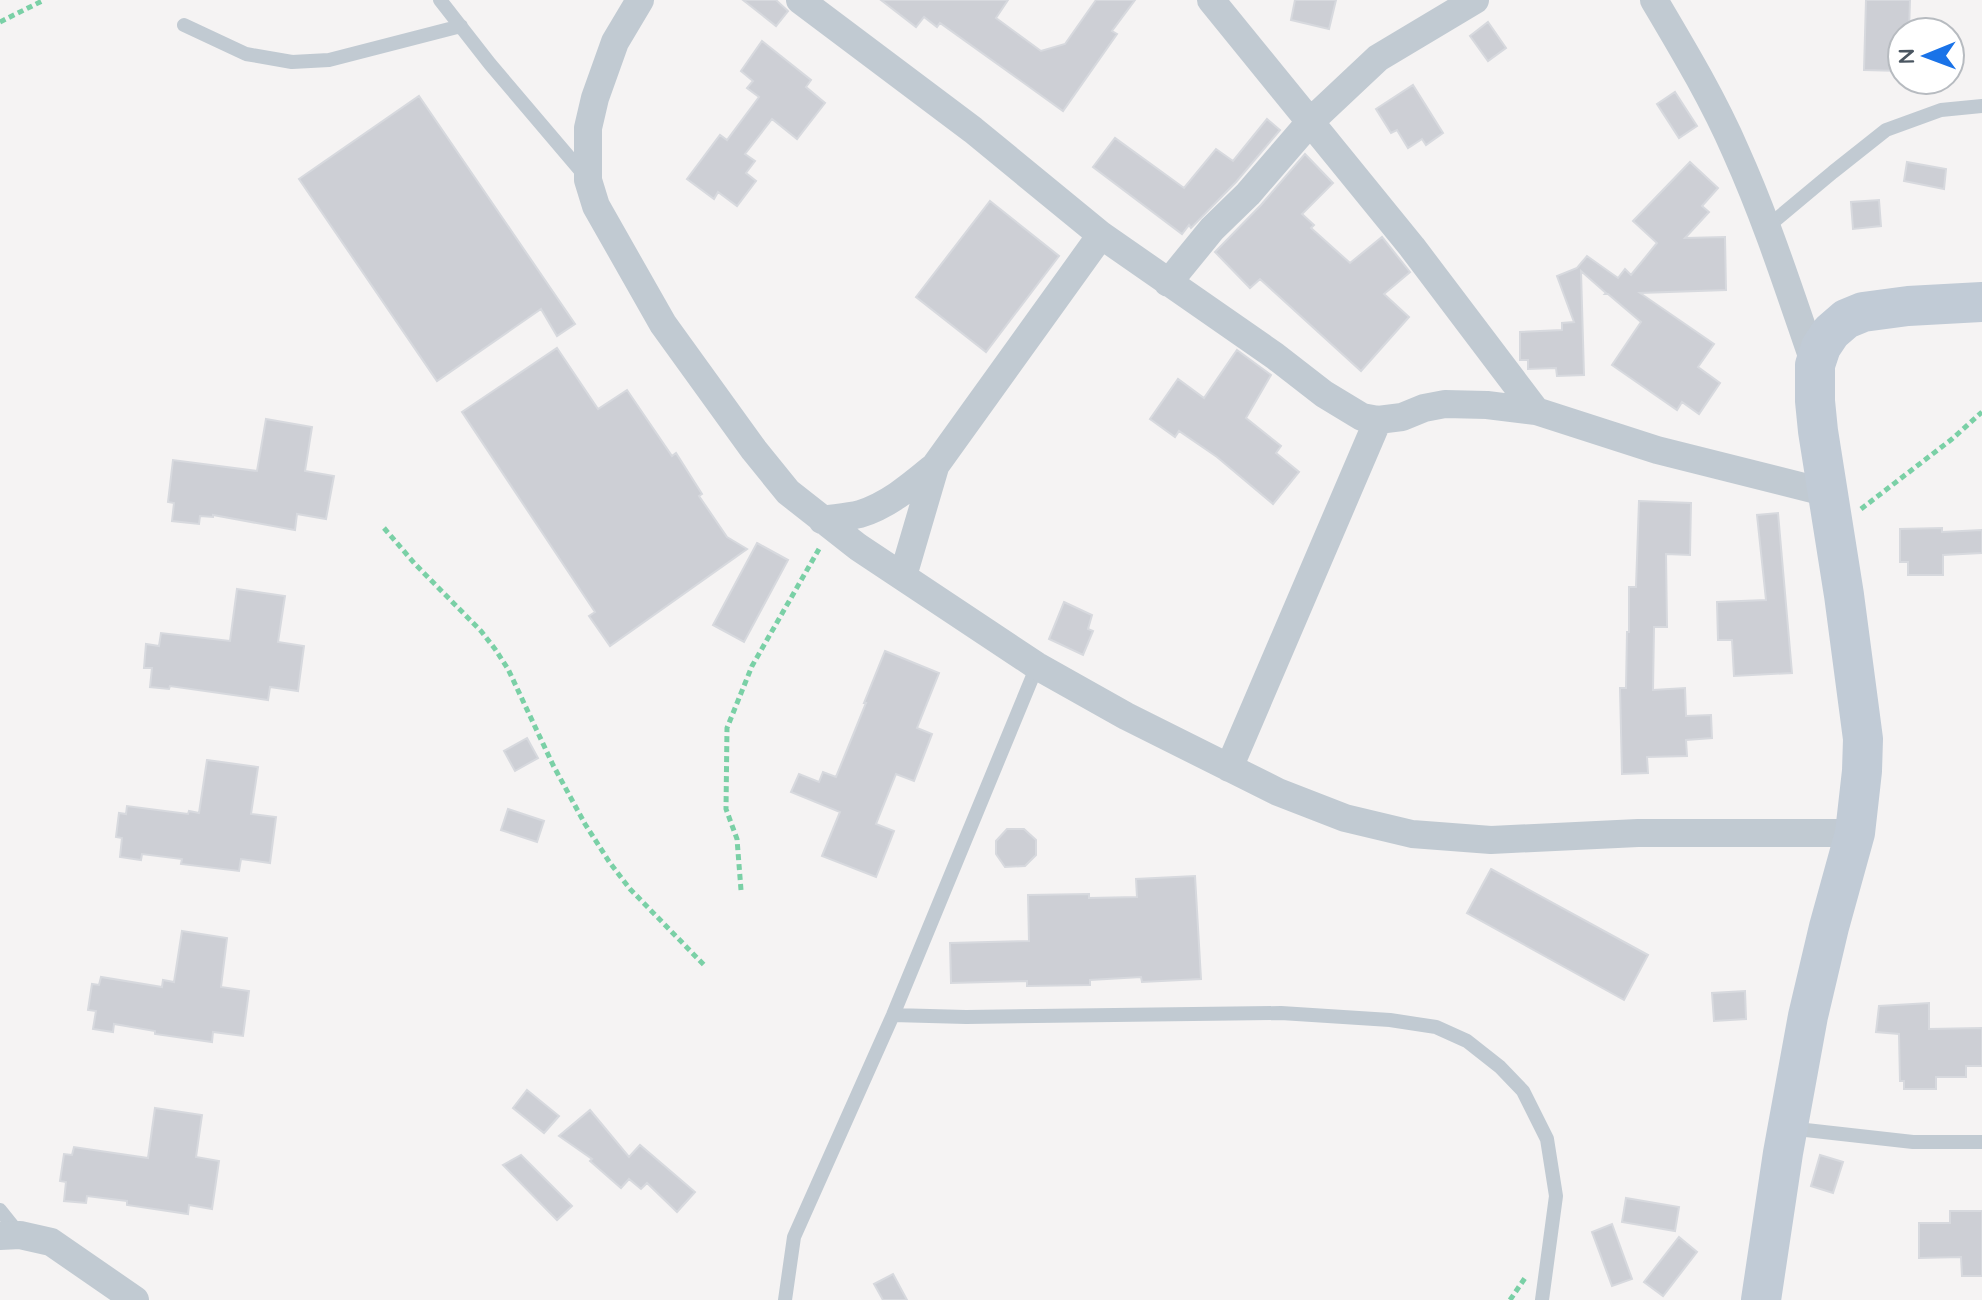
<svg xmlns="http://www.w3.org/2000/svg" width="1982" height="1300" font-family="Quicksand,sans-serif">
	<style>
		.building { fill: #cdcfd5; stroke: #d7d9de; stroke-width: 2 }
		.lines { fill: none; stroke-linecap: round; stroke-linejoin: round }
		.path { stroke: #7ad0a6; stroke-width: 5; stroke-dasharray: 6 4; stroke-linecap: butt }
		.lane { stroke: #c1cad2; stroke-width: 14 }
		.street { stroke: #c1cad2; stroke-width: 28 }
		.secondary { stroke: #c1cbd6; stroke-width: 40 }
	</style>
	<rect width="100%" height="100%" fill="#f5f3f3"/>
	<!-- building -->
	<path class="building" d="M743,0H776L788,11L776,26Z
		M881,0H1008L996,18L1041,51L1065,44L1096,0H1135L1112,31L1117,34L1063,111L940,23L937,27L924,17L916,27Z
		M1295,0H1336L1329,29L1291,20Z
		M1866,0H1910L1909,32H1902V71L1864,70Z
		M1488,22L1506,48L1488,61L1470,36Z
		M762,41L811,80L806,87L825,103L797,139L772,119L745,154L755,161L746,173L756,181L737,206L718,192L714,199L687,179L720,135L727,140L759,97L747,88L753,81L741,71Z
		M1413,85L1443,133L1426,145L1422,139L1408,148L1397,130L1391,133L1376,109Z
		M1675,92L1697,126L1679,138L1657,104Z
		M419,96L575,324L557,336L541,309L437,381L299,179Z
		M1267,119L1280,130L1236,182L1191,228L1189,225L1182,234L1093,167L1115,138L1184,188L1216,149L1233,161Z
		M1305,154L1333,183L1302,214L1314,225L1311,228L1350,263L1382,237L1410,272L1384,294L1409,317L1361,371L1260,279L1250,288L1215,252L1261,205Z
		M1690,162L1718,188L1702,206L1709,212L1685,238L1725,237L1726,290L1640,293L1714,344L1698,367L1720,383L1699,414L1682,402L1677,410L1612,365L1641,322L1608,294H1605L1606,293L1581,271L1584,375L1557,376L1556,368L1528,369V360H1520V332L1562,330V323L1574,322L1557,276L1577,268L1587,256L1618,278L1625,269L1631,275L1657,243L1633,221Z
		M1907,162L1946,169L1944,189L1904,181Z
		M1879,200L1881,226L1853,229L1851,202Z
		M990,201L1059,256L986,352L916,297Z
		M557,348L598,409L627,390L672,456L676,453L702,494L699,496L727,537L747,549L610,646L589,616L595,612L462,412Z
		M1237,350L1271,375L1246,418L1281,446L1276,453L1299,472L1273,504L1217,457L1179,431L1175,437L1150,419L1178,379L1204,398Z
		M266,419L312,427L305,471L334,476L326,519L297,514L295,530L213,515V517L200,516L199,524L172,521L174,503L168,502L173,460L257,471Z
		M1639,501L1691,503L1690,555L1666,554L1667,627H1654L1653,690L1685,688L1686,716L1711,715L1712,738L1686,740L1687,756L1647,757L1648,773L1622,774L1620,688H1626L1627,632H1629V587H1636Z
		M1778,513L1792,673L1734,676L1732,640H1718L1717,602L1766,600L1757,515Z
		M1942,528V532L1982,530V553L1943,555V575H1908V562H1900V529Z
		M757,543L788,560L744,642L713,625Z
		M237,589L285,596L278,642L304,646L298,691L270,687L268,700L170,686L169,689L150,687L152,668H144L146,644L159,646L161,633L230,641Z
		M1064,602L1092,615L1088,629L1093,631L1083,655L1049,639Z
		M885,651L939,673L917,728L932,734L914,781L896,774L876,824L894,831L876,877L822,856L840,812L791,792L799,774L819,782L823,772L836,777L866,703H864Z
		M527,738L538,758L515,771L504,751Z
		M207,760L258,767L251,814L276,817L270,863L241,859L239,871L181,864L182,859L142,854L141,860L120,857L122,838L116,837L119,813L126,814L127,806L188,814L189,811L199,813Z
		M508,809L544,821L537,842L501,830Z
		M1007,829H1024L1036,840V855L1025,866L1005,867L996,854V841Z
		M1491,869L1648,955L1624,1000L1467,913Z
		M1195,876L1201,979L1142,982L1141,977L1090,980V985L1027,986V981L951,983L950,943L1029,941L1028,895L1089,894V898L1137,897L1136,879Z
		M182,931L227,938L221,987L249,991L243,1036L213,1032L212,1042L155,1034V1031L114,1024L113,1032L93,1029L96,1011L88,1010L92,984L99,985L101,977L162,987L163,980L174,982Z
		M1745,991L1746,1019L1714,1021L1712,993Z
		M1929,1003V1029L1982,1028V1066H1966V1077H1936V1089H1904V1081H1900L1899,1034L1876,1032L1879,1006Z
		M527,1090L559,1116L544,1133L513,1108Z
		M155,1108L202,1115L196,1157L219,1161L212,1209L189,1205L188,1214L127,1205V1201L87,1196L86,1203L64,1201L66,1182L60,1181L64,1154L72,1155L74,1147L148,1158Z
		M590,1110L629,1157L640,1145L695,1192L677,1212L647,1183L641,1189L629,1179L621,1188L590,1161L592,1159L559,1136Z
		M521,1155L572,1206L557,1220L503,1165Z
		M1820,1155L1843,1162L1833,1193L1811,1186Z
		M1626,1198L1679,1207L1675,1231L1622,1222Z
		M1950,1211H1982V1276H1962L1961,1257L1919,1258V1223H1950Z
		M1612,1224L1632,1279L1612,1286L1592,1232Z
		M1679,1237L1697,1252L1663,1296L1644,1282Z
		M893,1274L907,1300H883L874,1284Z"/>
	<g class="lines">
		<!-- path -->
		<path class="path" d="M0,22L44,0
			M1861,509L1952,439L1982,412
			M384,528L415,564L481,631L495,649L508,669L553,765L585,824L610,863L630,889L704,965
			M741,890L737,839L726,809L727,728L752,666L819,549
			M1510,1300L1525,1278"/>
		<!-- lane -->
		<path class="lane" d="M440,0L490,64L586,177
			M184,25L246,54L292,62L329,60L461,26
			M1766,228L1833,172L1886,130L1941,110L1982,106
			M893,1015L966,1017L1281,1013L1390,1020L1436,1027L1467,1041L1500,1067L1523,1091L1547,1139L1556,1196L1542,1300
			M1788,1128L1913,1142H1982
			M0,1210L20,1235
			M785,1300L794,1237L893,1015L1037,666"/>
		<!-- street -->
		<path class="street" d="M640,0L615,42L595,98L588,128V180L596,206L663,324L754,450L788,492L858,547L1037,666L1126,716L1278,792L1345,818L1412,834L1491,840L1638,833H1855
			M800,0L973,130L1101,235L1275,356L1324,394L1362,417L1378,420L1402,417L1424,408L1445,404L1487,405L1536,411L1657,450L1828,493
			M1211,0L1412,247L1536,411
			M1654,0C1683,49 1713,99 1736,152C1767,221 1790,293 1815,365
			M1168,283L1212,229L1248,194L1311,121L1378,58L1475,0
			M822,520C834,518 848,517 860,514C889,505 912,485 935,466L1101,235
			M903,576L935,467
			M1229,768L1378,420
			M0,1236L20,1235L51,1242L135,1300"/>
		<!-- secondary -->
		<path class="secondary" d="M1761,1300L1783,1153L1808,1016L1829,927L1855,833L1862,771L1863,739L1844,595L1818,431L1815,401V365L1821,347L1831,332L1846,319L1863,312L1908,306L1982,302"/>
	</g>
	<!-- north arrow -->
	<g transform="translate(1926 56) rotate(269)"><circle r="38" fill="#ffffff" stroke="#b7bbc0" stroke-width="2"/>
	<path d="M0-6L14 30L0 20L-14 30Z" fill="#1a73e8"/>
	<text y="-12" font-size="22" font-weight="bold" text-anchor="middle" fill="#4a5661">N</text>
	</g>
</svg>
